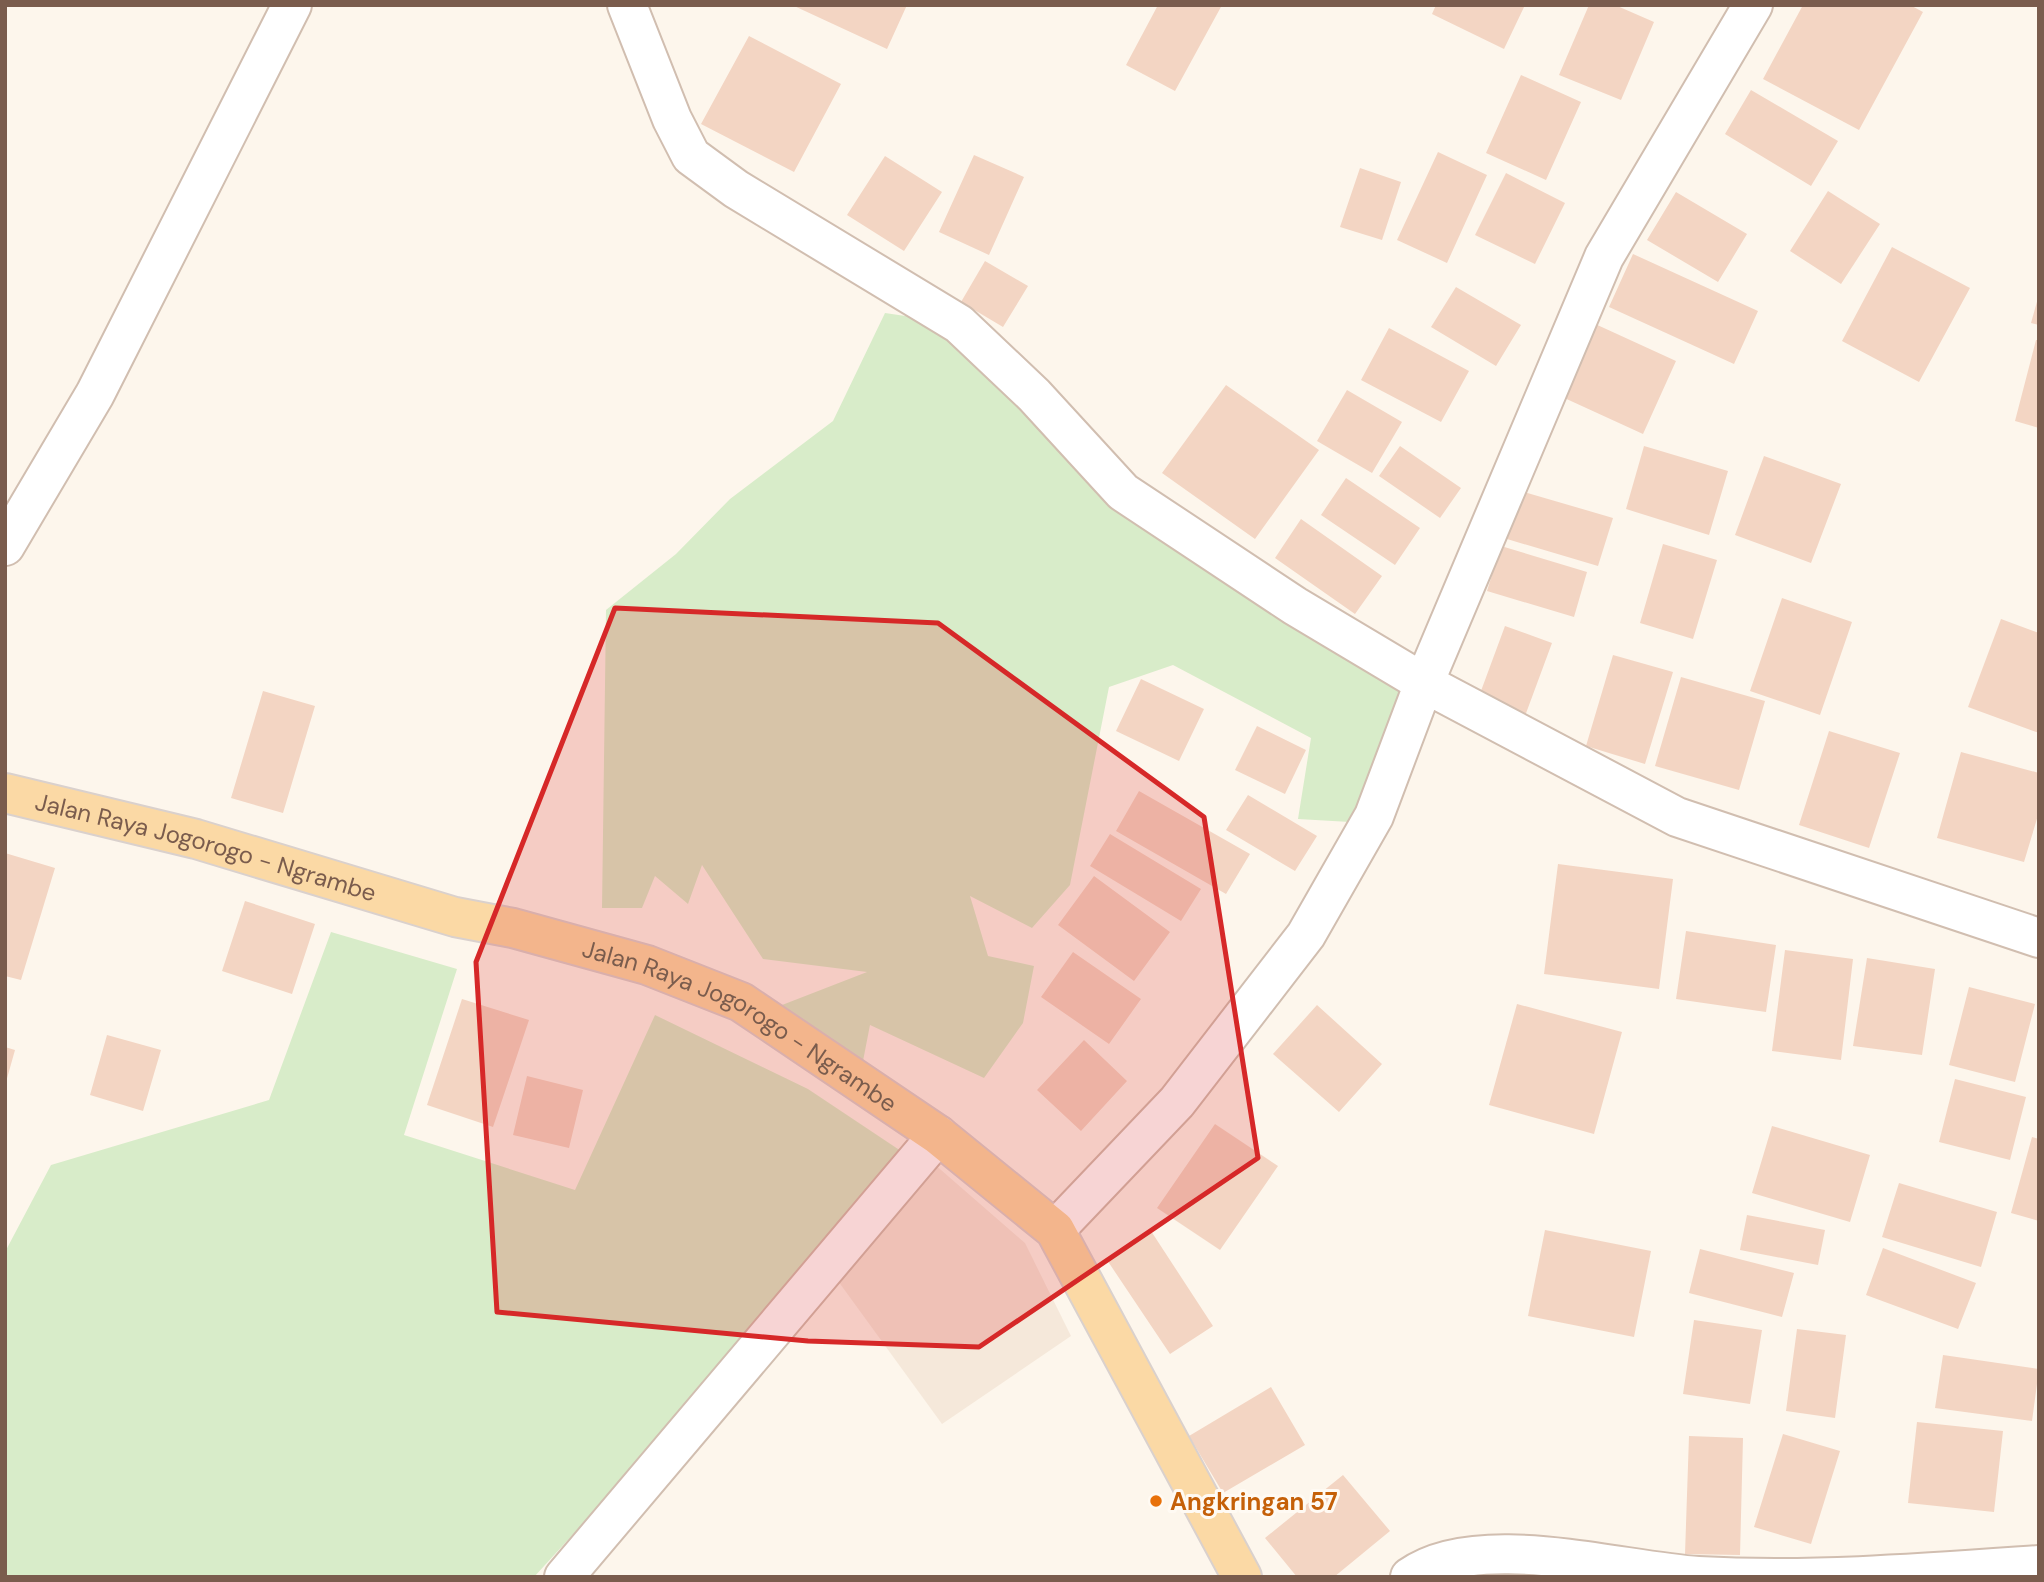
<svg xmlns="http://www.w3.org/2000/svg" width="2044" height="1582" font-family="'DM Sans',sans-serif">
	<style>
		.residential { fill: #f5e8da }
		.green { fill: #d8ecc9 }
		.building { fill: #f3d5c3 }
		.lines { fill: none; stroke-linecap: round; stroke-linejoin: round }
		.minor-casing { stroke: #d1beb0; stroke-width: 42 }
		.major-casing { stroke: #dad1cd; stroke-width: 42 }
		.minor { stroke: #fff; stroke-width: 38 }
		.major { stroke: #fbd9a5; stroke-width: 38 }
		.marked { fill: #d62828; fill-opacity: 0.2; stroke: #d62828; stroke-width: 5; stroke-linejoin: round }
		.food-dot { fill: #e8710a; stroke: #fffaf3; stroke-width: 2.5 }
		.labels { text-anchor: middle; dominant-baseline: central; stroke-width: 6; stroke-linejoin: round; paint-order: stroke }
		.street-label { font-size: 24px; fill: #7a5c4d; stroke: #fffaf3 }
		.food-label { font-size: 24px; font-weight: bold; fill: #c56008; stroke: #fffaf3; text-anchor: start }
	</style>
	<rect width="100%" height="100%" fill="#fdf6ec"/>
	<!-- residential -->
	<path class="residential" d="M925,1156L1025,1243L1071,1336L942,1424L830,1270Z"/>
	<!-- green -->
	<path class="green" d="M885,313L959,324L1123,492L1424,683L1350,822L1298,819L1311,738L1173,665L1109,687L1070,885L1032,928L970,896L988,956L1034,966L1023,1023L984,1078L870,1025L863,1061L782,1005L867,972L763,959L702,865L688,904L655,876L642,908H602L606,610L676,554L730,499L833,421Z
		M331,932L457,969L404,1135L575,1190L655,1015L808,1089L904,1153L814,1271L534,1577H5V1252L51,1165L269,1100Z"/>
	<!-- building -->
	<path class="building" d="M792,5H907L887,49Z
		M1158,5H1222L1175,91L1126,65Z
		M1436,5H1525L1504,49L1432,14Z
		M1589,5H1615L1654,22L1621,100L1559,75Z
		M1803,5H1910L1923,12L1859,130L1763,79Z
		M749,36L841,84L794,172L701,124Z
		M1521,75L1581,102L1546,180L1486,153Z
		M1751,90L1838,141L1811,186L1725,134Z
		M1438,152L1487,175L1447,263L1397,240Z
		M974,155L1024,177L989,255L939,232Z
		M885,156L942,192L904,251L847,215Z
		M1360,168L1401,182L1382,240L1340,227Z
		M1506,173L1565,203L1535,264L1475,235Z
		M1828,191L1880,224L1841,284L1790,251Z
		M1676,192L1747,234L1718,282L1647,240Z
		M1892,247L1970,288L1919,382L1842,341Z
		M1633,254L1758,311L1734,364L1609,307Z
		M985,261L1028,286L1003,327L961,302Z
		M1456,287L1521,325L1496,366L1431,327Z
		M2038,298H2039V325L2031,323Z
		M1593,323L1676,361L1643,434L1560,396Z
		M1389,328L1469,371L1441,422L1361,380Z
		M2036,340H2039V428L2015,421Z
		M1226,385L1319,450L1255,539L1162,473Z
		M1347,390L1402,422L1372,473L1317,441Z
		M1400,446L1461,488L1440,518L1379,476Z
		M1644,446L1728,471L1709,535L1626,509Z
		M1764,456L1841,484L1811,563L1735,535Z
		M1346,478L1420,528L1395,565L1321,515Z
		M1521,491L1613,518L1598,566L1507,539Z
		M1301,519L1382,576L1355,614L1275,558Z
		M1663,544L1717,560L1693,639L1640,623Z
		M1501,546L1587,572L1574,617L1487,591Z
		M1782,598L1852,622L1820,715L1750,691Z
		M2001,619L2039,633V733L1968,707Z
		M1505,626L1552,643L1525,716L1478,699Z
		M1613,655L1673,672L1645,764L1586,746Z
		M1681,677L1765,701L1739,790L1655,766Z
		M1141,679L1204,709L1179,761L1116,731Z
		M263,691L315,706L283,813L231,798Z
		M1257,726L1306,750L1285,794L1235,770Z
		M1829,731L1900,753L1869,848L1799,825Z
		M1961,752L2039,773V812L2024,862L1937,838Z
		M1139,791L1250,854L1226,894L1116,831Z
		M1248,795L1317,836L1295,871L1226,830Z
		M1110,834L1201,889L1181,921L1090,866Z
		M5,853L55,868L21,980L5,976Z
		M1558,864L1673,879L1659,989L1544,974Z
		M1094,876L1170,932L1134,981L1058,925Z
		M245,901L315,924L292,994L222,971Z
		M1686,931L1776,945L1766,1012L1676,999Z
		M1785,950L1853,959L1841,1060L1772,1051Z
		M1073,952L1141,999L1109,1044L1041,997Z
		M1867,958L1935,969L1922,1055L1853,1046Z
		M1969,987L2035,1004L2015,1082L1949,1065Z
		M462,999L529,1020L493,1127L427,1105Z
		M1517,1004L1622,1032L1594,1134L1489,1105Z
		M1317,1005L1382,1064L1339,1112L1273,1054Z
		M107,1035L161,1050L143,1111L90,1095Z
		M1084,1040L1127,1081L1081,1131L1037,1090Z
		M5,1047L15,1050L6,1082H5Z
		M527,1076L583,1090L569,1148L513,1135Z
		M1955,1079L2026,1097L2010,1160L1939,1142Z
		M1215,1124L1278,1166L1220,1250L1157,1208Z
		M1772,1126L1870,1155L1850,1222L1752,1193Z
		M2032,1137L2039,1139V1221L2011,1213Z
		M1899,1183L1997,1212L1981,1267L1882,1237Z
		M1747,1215L1825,1230L1818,1265L1740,1250Z
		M1545,1230L1651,1251L1634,1337L1528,1316Z
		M1151,1231L1213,1326L1170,1354L1107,1260Z
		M1883,1248L1976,1283L1958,1329L1866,1295Z
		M1700,1249L1794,1273L1782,1317L1689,1293Z
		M1694,1320L1762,1330L1750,1404L1683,1394Z
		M1797,1329L1846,1335L1835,1418L1786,1411Z
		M1943,1355L2039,1369L2032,1421L1935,1408Z
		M1271,1387L1305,1445L1223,1493L1189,1436Z
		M1917,1422L2003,1431L1994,1512L1908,1503Z
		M1783,1434L1840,1451L1811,1544L1754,1527Z
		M1689,1436L1743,1438L1740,1555L1685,1554Z
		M1343,1475L1390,1531L1334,1577H1297L1265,1538Z"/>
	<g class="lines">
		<!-- minor casing -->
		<g class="minor-casing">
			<path id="minor" d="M627,5L672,119L691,156L736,189L959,324L1034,395L1123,492L1295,606L1424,683L1677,817L2039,938
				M5,546L95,394L292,5
				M1055,1230L1177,1102L1306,935L1374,816L1424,683L1604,257L1753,5
				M564,1577L938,1135
				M1410,1577C1478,1529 1619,1571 1698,1576C1811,1582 1926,1573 2039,1565"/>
		</g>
		<!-- major casing -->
		<g class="major-casing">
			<g id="major">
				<path id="s1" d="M5,793L196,839L455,917L513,928L647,965L741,1002L938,1135L1055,1230L1242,1577"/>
			</g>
		</g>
		<!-- minor -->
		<use href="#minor" class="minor"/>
		<!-- major -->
		<use href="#major" class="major"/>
	</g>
	<!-- marked area -->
	<path class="marked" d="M615,608L938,623L1204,817L1258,1158L979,1347L808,1341L497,1312L476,962Z"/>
	<!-- markers -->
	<circle class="food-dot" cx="1156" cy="1501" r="7"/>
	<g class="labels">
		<!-- street labels -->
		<g class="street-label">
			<text stroke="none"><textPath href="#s1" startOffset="208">Jalan Raya Jogorogo - Ngrambe</textPath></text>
			<text stroke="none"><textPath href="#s1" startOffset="775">Jalan Raya Jogorogo - Ngrambe</textPath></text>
		</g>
		<!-- food labels -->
		<g class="food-label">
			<text x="1170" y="1501">Angkringan 57</text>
		</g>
	</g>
	<!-- border -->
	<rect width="2044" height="1582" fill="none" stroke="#7a5c4d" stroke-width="14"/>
</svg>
